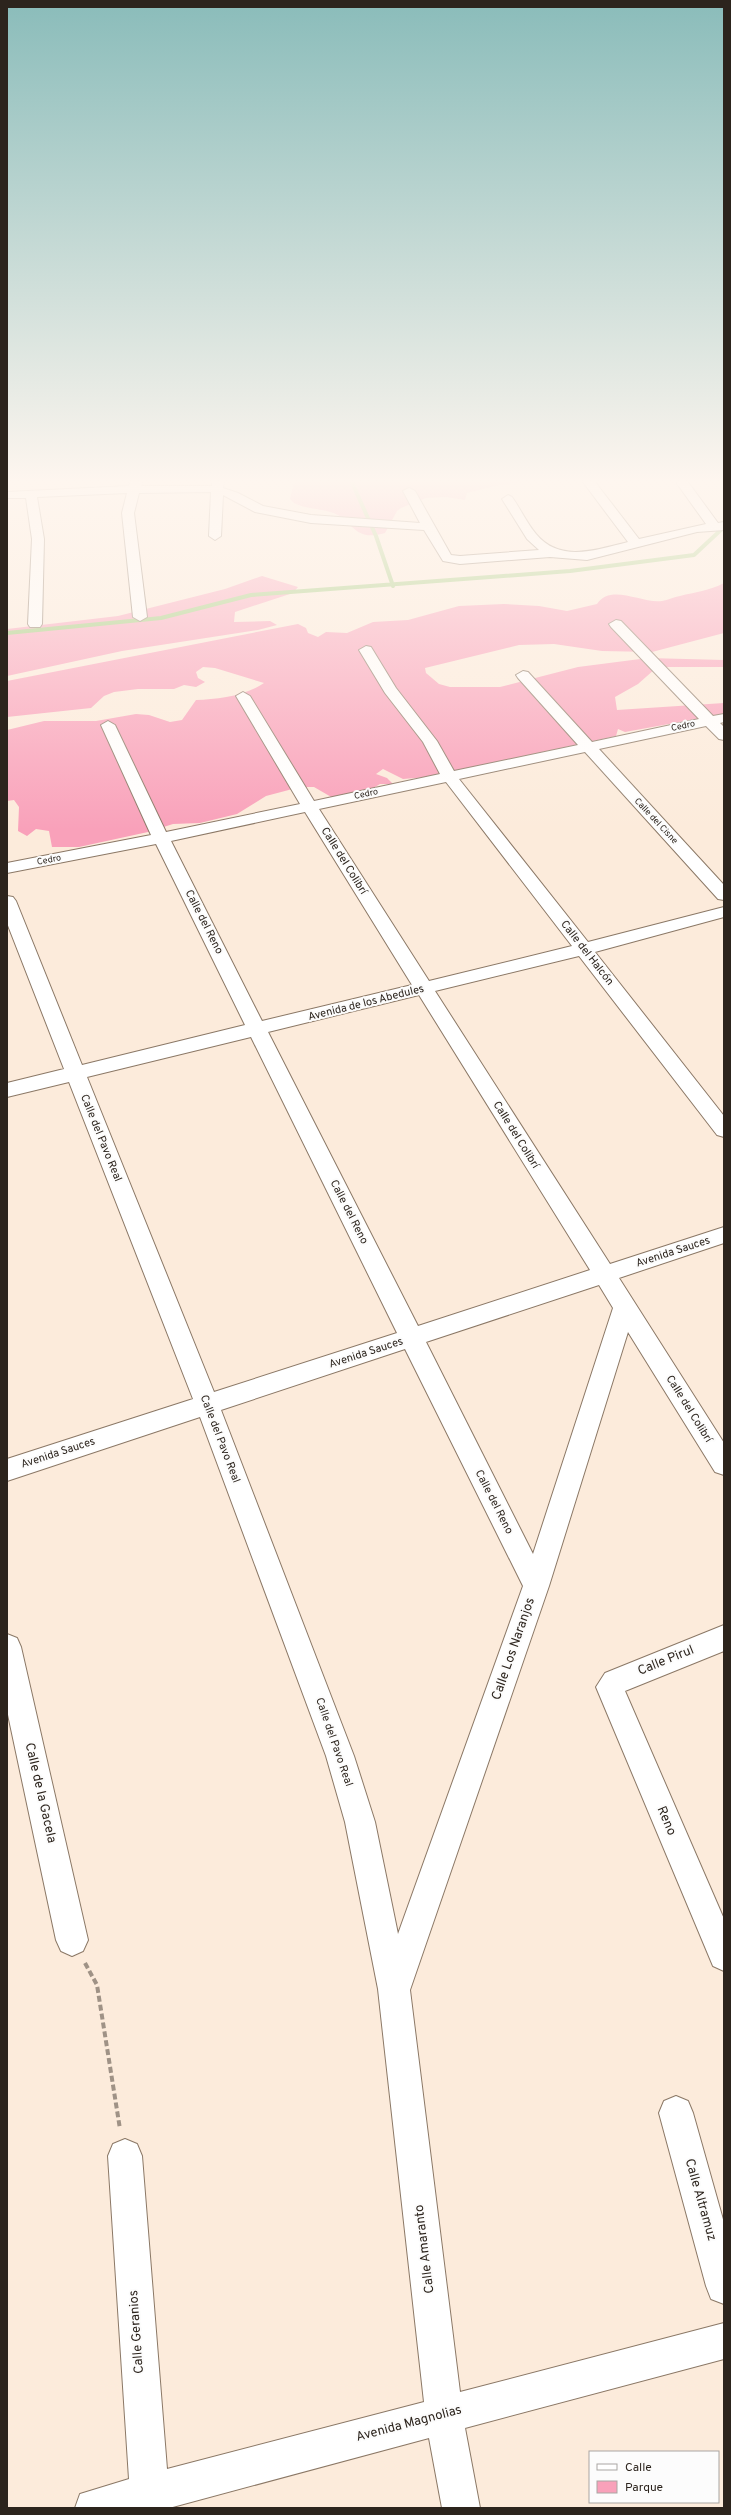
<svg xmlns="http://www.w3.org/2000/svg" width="731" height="2515" font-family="Overpass,sans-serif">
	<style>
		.green { fill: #f9a1ba }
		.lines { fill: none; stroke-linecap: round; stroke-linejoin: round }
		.stream { stroke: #9dc876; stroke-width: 4 }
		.minor-casing { stroke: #8b7866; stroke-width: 2 }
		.path { stroke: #9f9286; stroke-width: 4; stroke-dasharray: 6 3; stroke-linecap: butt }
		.minor { fill: #fff; fill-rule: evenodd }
		.labels { text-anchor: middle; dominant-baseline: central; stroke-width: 4; stroke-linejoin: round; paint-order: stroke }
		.far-street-label { font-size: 9px; fill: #2c241d; stroke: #fcfcfc }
		.street-label { font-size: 11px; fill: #2c241d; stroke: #fcfcfc }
		.near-street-label { font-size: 13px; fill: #2c241d; stroke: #fcfcfc }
	</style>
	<rect width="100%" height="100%" fill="#fcebdb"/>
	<!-- green -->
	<path class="green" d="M299,478H557L499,485L467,493L465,500L446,497L426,498L401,508L397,511L385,533C355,542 354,523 336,514C323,508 307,510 294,503L290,499L293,486Z
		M262,576L298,587L293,593L235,612L234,622L270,621L277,625L258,630L122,651L7,676V629L118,616L225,589Z
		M724,583V633L652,652L602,651L554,644L519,645L425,668L426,673L439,684L450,687H500L578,667L648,658L724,660V667H666L655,669L638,684L615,697L617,710L724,703V714L625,732L618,729L616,736L428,777L403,779L383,769L376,774L387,778L393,784H380L370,790L333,798L314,787H300L266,796L237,814L200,823L173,824L148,832L79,847H52L49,831L36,829L27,836L18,831L19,807L14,800L7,801V730L44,721H96L136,714L149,715L170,722L182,720L196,700C218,699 245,696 264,683L215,668L203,667L196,672L198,678L205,682L196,687L184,685L174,689H138L114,692L104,696L91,708L7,717V681L298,624L306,628L308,633L318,637L326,632L347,633L373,622L408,620L459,606L504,604L539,606L567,611L597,604C611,583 642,604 662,601C668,600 674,597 680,596C695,592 709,591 724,583Z"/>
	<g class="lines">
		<!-- stream -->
		<path class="stream" d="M350,478L376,536L393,586
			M7,633L161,618L251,595L570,571L694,555L724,527"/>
		<!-- minor casing -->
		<g class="minor-casing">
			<path id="minor" d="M131,478H143L141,486H212V478H224L223,488L238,493L263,506L311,515L420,523L403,491L409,488L415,491L451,555L460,556L539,550L527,539L502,499L508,495L512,497C520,508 526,522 536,534C560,563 596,550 628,542L580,478H592L639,539L706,524L673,478H685L718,523L724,522V530L697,532L587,560L550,557L460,564L443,561L424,530L311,523L255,512L223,495L221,536L215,540L209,536L211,492L139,493L134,513L147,617L140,621L133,617L122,513L127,493L37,497L44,539L42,624L40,627H30L28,624L32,539L26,498H7V492L129,486Z
				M616,620L621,621L713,716L724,714V722L720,723L724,727V740L719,739L706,726L599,749L724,885V900L718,899L585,752L459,779L588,942L724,907V917L595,952L724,1116V1137L717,1135L579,956L435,991L610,1264L724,1227V1243L619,1278L724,1443V1475L715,1472L628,1332L549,1586L410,1990L460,2392L724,2323V2359L465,2428L480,2508H442L429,2438L169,2508H75L80,2494L129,2479L108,2156L113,2144L125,2139L137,2144L142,2156L167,2469L424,2402L378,1989L345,1822L326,1756L200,1417L7,1481V1459L193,1399L69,1082L7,1097V1083L64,1069L7,923V896L13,897L16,901L82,1065L245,1025L156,844L7,873V863L151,835L101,725L108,721L115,725L166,832L300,804L236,696L243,692L250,696L314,801L440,774L423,742L385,693L359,650L366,646L371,647L396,688L437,741L454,771L578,745L518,678L516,675L523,671L528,672L592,742L699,719L611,627L609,624ZM446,782L572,946L429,981L319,809ZM305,812L412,985L262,1021L171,841ZM419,995L590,1270L418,1326L268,1032ZM251,1037L397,1333L214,1392L87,1077ZM599,1285L613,1308L533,1554L426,1342ZM405,1349L523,1586L398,1934L375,1822L354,1756L221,1410Z
				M724,1625V1651L625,1691L724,1919V1971L713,1966L596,1687L605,1673Z
				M7,1634L17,1638L21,1647L88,1940L83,1951L72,1956L61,1951L56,1940L7,1710Z
				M676,2096L688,2101L693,2113L724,2223V2304L711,2299L706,2286L659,2113L664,2101Z"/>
		</g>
		<!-- path -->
		<path class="path" d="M85,1963L97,1985L120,2129"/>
		<!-- minor -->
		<use href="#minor" class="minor"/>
	</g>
	<!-- sky -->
	<linearGradient id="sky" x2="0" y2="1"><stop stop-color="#8abcba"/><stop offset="0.58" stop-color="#fef6ef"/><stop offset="1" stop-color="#fef6ef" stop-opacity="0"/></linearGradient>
	<rect width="731" height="830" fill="url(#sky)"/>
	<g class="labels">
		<!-- far-street labels -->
		<g class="far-street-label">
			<text transform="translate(683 726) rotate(-12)">Cedro</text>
			<text transform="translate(366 794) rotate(-12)">Cedro</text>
			<text transform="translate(656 821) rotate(47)">Calle del Cisne</text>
			<text transform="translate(49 860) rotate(-11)">Cedro</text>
		</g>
		<!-- street labels -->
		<g class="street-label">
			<text transform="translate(344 861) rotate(58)">Calle del Colibrí</text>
			<text transform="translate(204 922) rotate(63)">Calle del Reno</text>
			<text transform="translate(587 953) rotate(52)">Calle del Halcón</text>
			<text transform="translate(366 1003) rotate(-14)">Avenida de los Abedules</text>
			<text transform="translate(516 1135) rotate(58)">Calle del Colibrí</text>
			<text transform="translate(101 1138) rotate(68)">Calle del Pavo Real</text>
			<text transform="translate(349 1212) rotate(63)">Calle del Reno</text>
			<text transform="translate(673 1252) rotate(-18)">Avenida Sauces</text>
			<text transform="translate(366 1353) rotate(-18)">Avenida Sauces</text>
			<text transform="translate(689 1409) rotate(58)">Calle del Colibrí</text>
			<text transform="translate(220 1439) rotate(69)">Calle del Pavo Real</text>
			<text transform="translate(58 1453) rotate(-18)">Avenida Sauces</text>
			<text transform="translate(494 1502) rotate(63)">Calle del Reno</text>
			<text transform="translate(334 1742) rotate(71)">Calle del Pavo Real</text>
		</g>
		<!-- near-street labels -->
		<g class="near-street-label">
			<text transform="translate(514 1649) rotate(-71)">Calle Los Naranjos</text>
			<text transform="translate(666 1661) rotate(-22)">Calle Pirul</text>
			<text transform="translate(40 1793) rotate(77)">Calle de la Gacela</text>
			<text transform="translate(666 1821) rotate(67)">Reno</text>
			<text transform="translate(700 2200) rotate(74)">Calle Altramuz</text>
			<text transform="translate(425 2249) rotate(-97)">Calle Amaranto</text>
			<text transform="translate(137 2332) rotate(-94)">Calle Geranios</text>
			<text transform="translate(409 2424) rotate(-15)">Avenida Magnolias</text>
		</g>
	</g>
	<!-- border -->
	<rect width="731" height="2515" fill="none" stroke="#2c241d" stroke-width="16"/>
	<!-- legend -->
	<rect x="589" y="2451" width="130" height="52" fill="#fcfcfc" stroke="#a9a6a3"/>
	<rect x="597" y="2464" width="20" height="6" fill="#ffffff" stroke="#a9a6a3"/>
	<text x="625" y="2471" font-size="12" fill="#2c241d">Calle</text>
	<rect x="597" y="2481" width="20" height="12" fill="#f9a1ba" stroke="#a9a6a3"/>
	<text x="625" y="2491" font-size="12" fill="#2c241d">Parque</text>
</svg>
